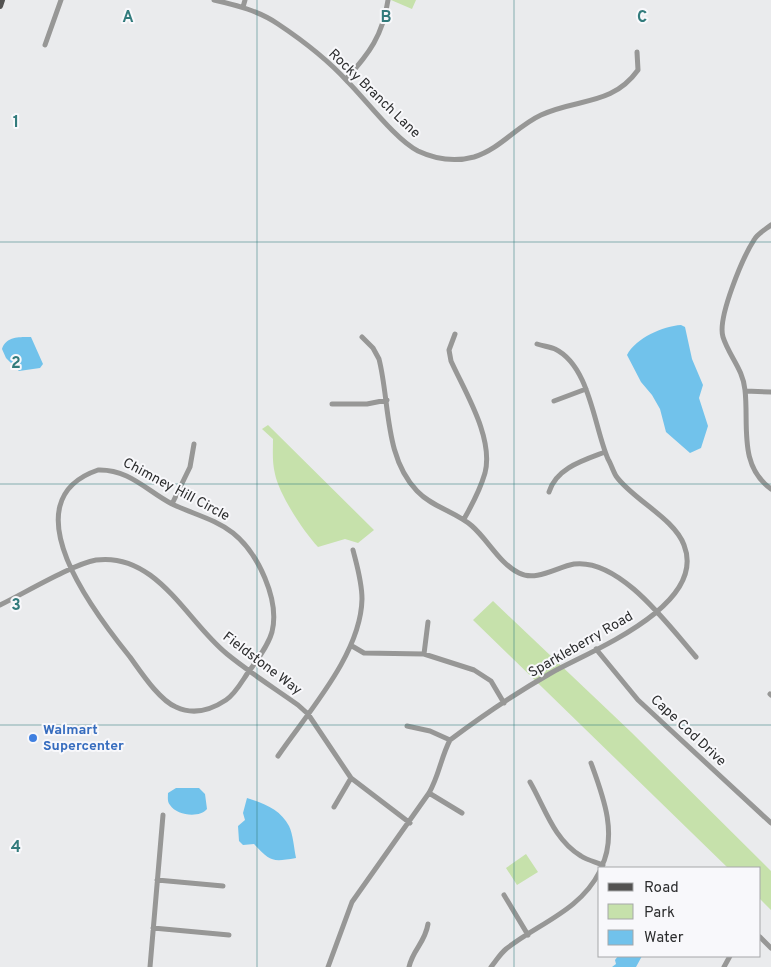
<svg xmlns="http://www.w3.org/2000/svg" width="771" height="967" font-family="Overpass,sans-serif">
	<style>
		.green { fill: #c6e1ab }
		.water { fill: #71c2eb }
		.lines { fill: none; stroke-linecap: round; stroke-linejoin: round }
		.minor { stroke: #979796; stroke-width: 5 }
		.major { stroke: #535251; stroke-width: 6 }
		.grid { fill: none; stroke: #327b7c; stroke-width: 1; stroke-opacity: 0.55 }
		.shop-dot { fill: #3f7fe0; stroke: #f8f8fb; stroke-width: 2 }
		.labels { text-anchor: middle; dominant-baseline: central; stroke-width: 4; stroke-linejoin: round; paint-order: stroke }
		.street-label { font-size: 14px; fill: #2c2d2e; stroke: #f8f8fb }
		.shop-label { font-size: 14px; font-weight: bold; fill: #366cbe; stroke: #f8f8fb; text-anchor: start }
		.grid-label { font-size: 16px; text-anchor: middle; font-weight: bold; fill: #327b7c; stroke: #f8f8fb; stroke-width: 4; stroke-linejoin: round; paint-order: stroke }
	</style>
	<rect width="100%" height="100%" fill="#eaebed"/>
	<!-- green -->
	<path class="green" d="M391,0H416L412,9Z
		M268,425L374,530L358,543L345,539L318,547C303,531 279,494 275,474C272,462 273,451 273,439L262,429Z
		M493,601L631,732L771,871V910L760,899V868H728L473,620Z
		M526,854L538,872L517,885L506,868Z"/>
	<!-- water -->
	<path class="water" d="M681,325L685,327L692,359L703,385L699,398L708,426L701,448L690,453L666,432L660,409L652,395L641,382L627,355C636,338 663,326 681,325Z
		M31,337L43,364L40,368L19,371L6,358L2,349C6,336 20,337 31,337Z
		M176,788H199L205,794L207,809C200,818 177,816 170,805C167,802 168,797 168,793Z
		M247,798C264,803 281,810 289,826C293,834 294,848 296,858C272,862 271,862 254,844L243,845L239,841L238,826L245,820L243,813Z
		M618,956H642L636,967H612L616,964L615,960Z"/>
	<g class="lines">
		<!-- minor -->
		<path class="minor" d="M214,0C236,5 259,11 278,24C302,40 328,60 348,82C366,100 396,140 418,151C435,159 455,162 474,157C500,149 517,126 541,115C578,98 612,106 638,70L637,52
			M243,7L245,0
			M45,45L61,0
			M346,79C369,54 383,35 388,0
			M771,225C766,229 757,234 754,240C743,257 717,318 723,337C729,356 743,369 745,390C749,425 738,465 771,489
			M455,334L449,350L451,361C465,392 494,438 485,473C480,490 472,505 464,519
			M362,337L373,348L379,359C390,402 384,457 417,491C432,507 456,512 472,526C488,540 500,564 519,573C536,582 557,567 574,564C620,558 669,626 696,657
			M745,391L771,392
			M554,401L586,389
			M332,404H367L387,400
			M98,470C129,469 147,491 172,504C193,514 215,519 233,533C258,553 280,600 272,632C268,646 256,662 247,674C241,683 235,694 226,700C211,710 193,715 176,707C159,700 141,672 130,657C96,615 7,501 98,470Z
			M549,492C556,468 584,460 605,452
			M172,504L190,467L194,444
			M0,605C23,594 73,564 96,560C157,552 187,622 227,654C249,672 274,688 298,705L308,714L351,778L410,823
			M352,646L364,653L424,654L474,670L491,681L504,703
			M596,649L638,700L771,823
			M424,654L428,622
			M770,694L771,695
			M407,726L430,731L450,740
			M278,756C308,712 361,654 362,599C362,582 357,566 353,550
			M591,763C603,796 618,834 601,868
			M530,782C545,808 554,840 581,856C587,860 596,862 603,865
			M429,793L462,813
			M334,807L351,778
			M157,880L223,886
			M504,895L528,935
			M153,928L229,935
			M760,937L771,948
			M150,967L163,815
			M328,967L352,902L429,793C439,776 441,757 450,740C482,716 516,693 551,673C590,651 708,606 684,545C674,518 632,499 616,476C613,471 611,464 608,459C594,427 590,366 555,349C550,347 543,346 537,344
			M409,967C413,949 425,943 428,924
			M491,967C496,961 500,954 506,949C539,923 580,911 600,871
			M724,967L730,956"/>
		<!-- major -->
		<path class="major" d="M0,6L2,0"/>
	</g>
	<!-- grid -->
	<path class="grid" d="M257,0V967M514,0V967M0,242H771M0,484H771M0,725H771"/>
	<!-- markers -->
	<circle class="shop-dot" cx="33" cy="738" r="5"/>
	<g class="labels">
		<!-- street labels -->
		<g class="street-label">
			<text transform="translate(374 94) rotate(44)">Rocky Branch Lane</text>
			<text transform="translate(176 490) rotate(28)">Chimney Hill Circle</text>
			<text transform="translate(581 645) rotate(-30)">Sparkleberry Road</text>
			<text transform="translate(262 664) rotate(37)">Fieldstone Way</text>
			<text transform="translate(688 731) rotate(43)">Cape Cod Drive</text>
		</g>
		<!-- shop labels -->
		<g class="shop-label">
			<text x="43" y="730">Walmart<tspan x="43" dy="16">Supercenter</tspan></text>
		</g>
	</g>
	<g class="grid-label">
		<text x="128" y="22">A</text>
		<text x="386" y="22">B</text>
		<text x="642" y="22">C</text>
		<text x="16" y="127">1</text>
		<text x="16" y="368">2</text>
		<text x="16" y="610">3</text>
		<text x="16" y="852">4</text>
	</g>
	<!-- legend -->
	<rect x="598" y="867" width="162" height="90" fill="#f8f8fb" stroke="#a6a7a9"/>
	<rect x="608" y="883" width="25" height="8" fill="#535251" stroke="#a6a7a9"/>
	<text x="644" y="892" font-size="15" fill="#2c2d2e">Road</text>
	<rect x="608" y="904" width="25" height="15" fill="#c6e1ab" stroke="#a6a7a9"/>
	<text x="644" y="917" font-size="15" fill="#2c2d2e">Park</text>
	<rect x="608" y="930" width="25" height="15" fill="#71c2eb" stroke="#a6a7a9"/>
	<text x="644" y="942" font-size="15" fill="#2c2d2e">Water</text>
</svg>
